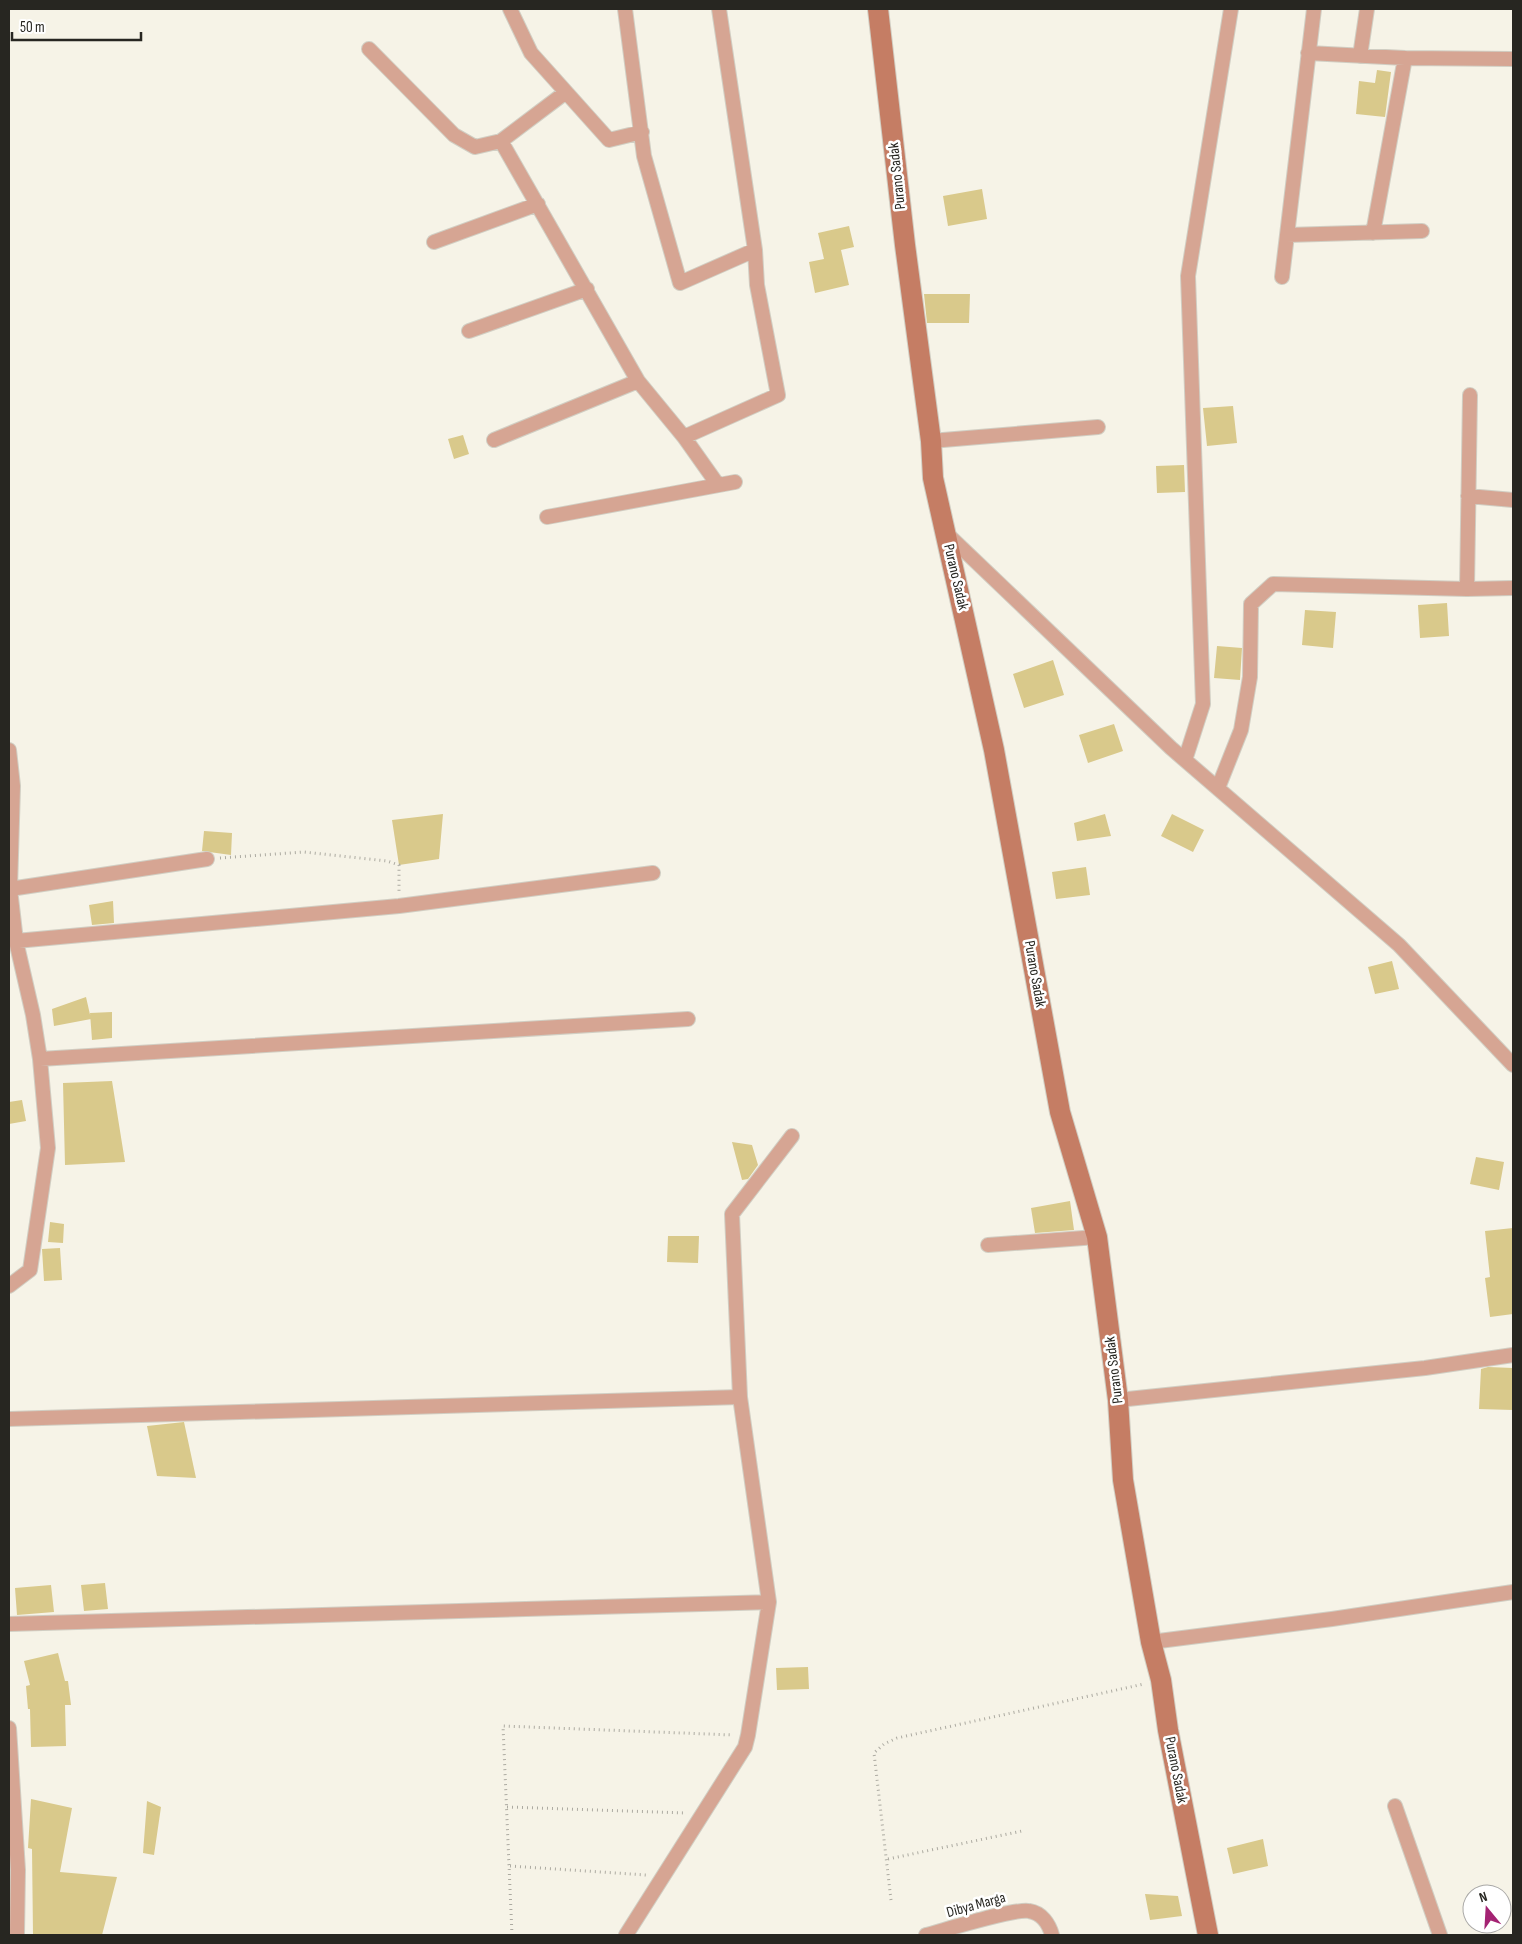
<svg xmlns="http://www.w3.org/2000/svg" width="1522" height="1944" font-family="'Sofia Sans Condensed',sans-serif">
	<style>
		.building { fill: #d9c98b }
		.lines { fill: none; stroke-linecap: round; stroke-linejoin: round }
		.minor-casing { stroke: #d1cec3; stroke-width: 16 }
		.secondary-casing { stroke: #d1cec3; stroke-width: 22 }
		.path { stroke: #acaaa1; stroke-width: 3; stroke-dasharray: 1 4; stroke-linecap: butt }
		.minor { stroke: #d6a593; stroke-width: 14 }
		.secondary { stroke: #c57d64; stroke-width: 20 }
		.labels { text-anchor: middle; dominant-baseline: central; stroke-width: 5; stroke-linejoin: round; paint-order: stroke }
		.street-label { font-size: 15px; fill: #272621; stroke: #fff }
	</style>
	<rect width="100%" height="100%" fill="#f6f3e7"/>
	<!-- building -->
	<path class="building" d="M1377,70L1391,72L1385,117L1356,114L1359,81L1375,83Z
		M982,189L987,219L948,226L943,196Z
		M849,226L854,247L841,250L849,285L815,293L809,262L824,259L818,233Z
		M924,294H970L969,323H927Z
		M1233,406L1237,443L1207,446L1203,408Z
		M463,435L469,454L454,459L448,439Z
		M1184,465L1185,492L1157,493L1156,466Z
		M1447,603L1449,636L1420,638L1418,605Z
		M1305,610L1336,612L1333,648L1302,645Z
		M1217,646L1242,648L1240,680L1214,678Z
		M1053,660L1064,695L1024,708L1013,674Z
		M1114,724L1123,751L1088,763L1079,735Z
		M443,814L439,859L399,865L392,820Z
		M1105,814L1111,836L1077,841L1074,823Z
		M1172,814L1204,830L1193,852L1161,836Z
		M204,831L232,833L231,855L202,851Z
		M1086,867L1090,895L1056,899L1052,872Z
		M113,901L114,923L92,925L89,905Z
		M1392,961L1399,989L1375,994L1368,967Z
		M86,997L91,1019L54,1026L52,1009Z
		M112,1012V1038L92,1040L90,1013Z
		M112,1081L125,1162L65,1165L63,1083Z
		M22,1100L26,1121L9,1124V1102Z
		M732,1142L752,1145L758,1165L748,1179L742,1180Z
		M1476,1157L1504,1162L1499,1190L1470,1184Z
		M1070,1201L1074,1230L1035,1233L1031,1208Z
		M50,1222L64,1224L63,1243L48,1242Z
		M1513,1228V1314L1490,1317L1485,1278L1490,1277L1485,1231Z
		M668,1236H699L698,1263L667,1262Z
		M60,1248L62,1280L44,1281L42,1249Z
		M1488,1367L1513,1368V1410L1479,1409L1481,1369Z
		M184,1422L196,1478L157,1476L147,1426Z
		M105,1583L108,1609L84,1611L81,1585Z
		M51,1585L54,1612L17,1615L15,1588Z
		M58,1653L65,1681H68L71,1705H65L66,1746L31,1747L30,1709H28L26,1686L30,1685L24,1661Z
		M808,1667L809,1689L777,1690L776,1668Z
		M31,1799L72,1808L60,1872L117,1877L102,1935H33L32,1849L28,1848Z
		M147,1801L161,1807L154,1855L143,1853Z
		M1263,1839L1268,1866L1233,1874L1227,1848Z
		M1145,1894L1178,1896L1182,1916L1150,1920Z"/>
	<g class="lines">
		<!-- minor casing -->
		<g class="minor-casing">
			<path id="minor" d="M510,9L531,53L609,140L642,132
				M625,9L644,156L680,283L755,250
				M369,49L454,135L475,147L501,141L566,92
				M1308,53L1405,58L1513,59
				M1360,56L1367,9
				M501,141L638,381L684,437L718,485
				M1373,233L1405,58
				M1287,235L1422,231
				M434,242L538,204
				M1282,277L1314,9
				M469,331L587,289
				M684,437L778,395L757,285L755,250L719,9
				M494,440L638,381
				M931,441L1098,427
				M1468,496L1513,500
				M547,517L735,482
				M946,533L1171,748L1399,945L1513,1065
				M1467,589L1513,588
				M9,750L13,786L10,889L16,941L33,1015L40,1059L48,1148L30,1270L9,1286
				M1185,760L1203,704L1188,276L1231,9
				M1218,788L1241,730L1250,677L1251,604L1273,584L1467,589L1470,395
				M10,889L207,859
				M16,941L399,906L653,873
				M40,1059L688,1019
				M988,1245L1097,1237
				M1118,1400L1425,1368L1513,1355
				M9,1419L740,1397
				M9,1624L769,1602
				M1151,1642L1332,1619L1513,1592
				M9,1728L18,1870L17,1935
				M1395,1806L1440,1935
				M626,1935L745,1747L748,1735L769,1602L740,1397L732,1214L792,1136
				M926,1935C945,1930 1015,1908 1029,1911C1042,1913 1049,1924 1052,1935"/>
		</g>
		<!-- secondary casing -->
		<g class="secondary-casing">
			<path id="secondary" d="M878,9L905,245L931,441L933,478L994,750L1060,1112L1097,1237L1118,1400L1123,1480L1151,1642L1161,1680L1168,1730L1208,1935"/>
		</g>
		<!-- path -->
		<path class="path" d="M220,858L304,852L387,861L399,865V891
			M507,1807L686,1813
			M888,1859L1022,1831
			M510,1866L646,1875
			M891,1900L874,1753L884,1744L897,1738L1144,1684
			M512,1935L503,1726L733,1735"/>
		<!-- minor -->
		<use href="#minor" class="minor"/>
		<!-- secondary -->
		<use href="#secondary" class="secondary"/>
	</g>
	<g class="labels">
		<!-- street labels -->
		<g class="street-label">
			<text transform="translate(897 176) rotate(-96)">Purano Sadak</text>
			<text transform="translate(956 577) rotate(77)">Purano Sadak</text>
			<text transform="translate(1035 974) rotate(80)">Purano Sadak</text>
			<text transform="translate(1114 1370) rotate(-97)">Purano Sadak</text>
			<text transform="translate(1176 1770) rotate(79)">Purano Sadak</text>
			<text transform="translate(976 1905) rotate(-15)">Dibya Marga</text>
		</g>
	</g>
	<!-- border -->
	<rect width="1522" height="1944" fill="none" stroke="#272621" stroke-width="20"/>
	<!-- north arrow -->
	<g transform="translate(1487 1909) rotate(342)"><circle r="24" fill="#ffffff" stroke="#a9a8a6"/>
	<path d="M0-4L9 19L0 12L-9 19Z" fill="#a42373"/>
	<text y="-8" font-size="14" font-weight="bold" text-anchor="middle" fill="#272621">N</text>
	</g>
	<!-- scale -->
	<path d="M12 32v8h129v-8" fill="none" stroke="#272621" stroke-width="2.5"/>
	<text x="20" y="32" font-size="15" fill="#272621" stroke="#ffffff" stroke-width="4" paint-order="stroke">50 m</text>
</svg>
